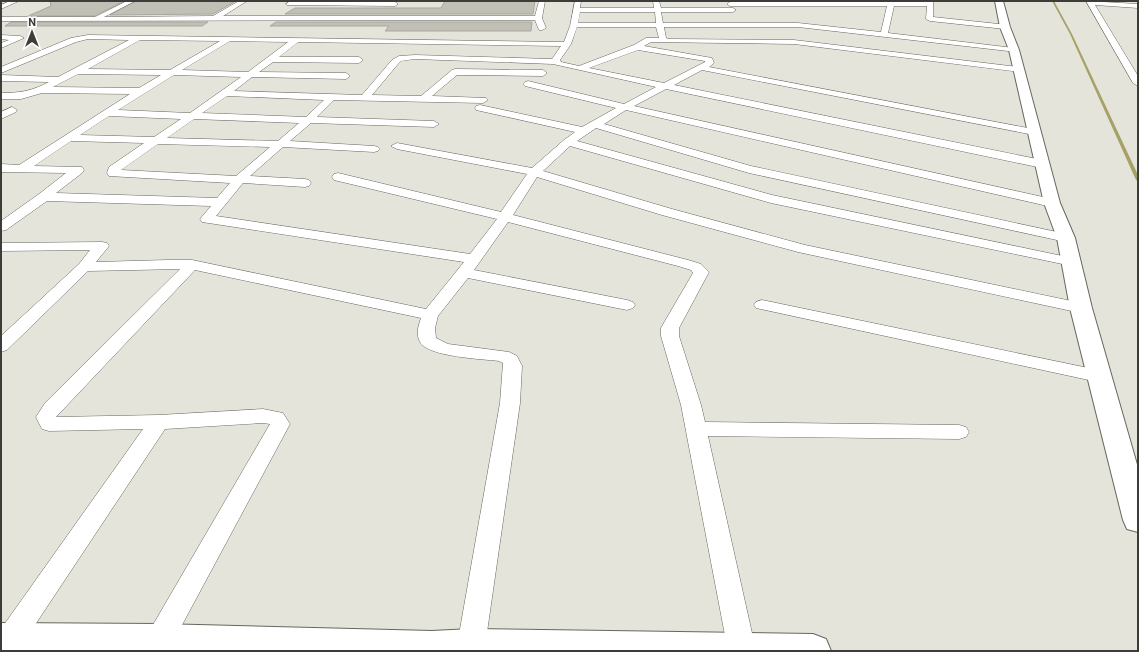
<svg xmlns="http://www.w3.org/2000/svg" width="1139" height="652" font-family="Roboto,sans-serif">
	<style>
		.lines { fill: none; stroke-linecap: round; stroke-linejoin: round }
		.stream { fill: #a6a167; fill-rule: evenodd }
		.building { fill: #c1c0b7; stroke: #a8a79f }
		.street-casing { stroke: #67675f; stroke-width: 1 }
		.secondary-casing { stroke: #67675f; stroke-width: 2 }
		.street { fill: #fff; fill-rule: evenodd }
		.secondary { fill: #fff; fill-rule: evenodd }
	</style>
	<rect width="100%" height="100%" fill="#e5e4db"/>
	<g class="lines">
		<!-- stream -->
		<path class="stream" d="M1052,1H1054L1072,34L1138,175V181L1136,180L1070,34Z"/>
	</g>
	<!-- building -->
	<path class="building" d="M50,1H124L95,16H28L51,6Z
		M136,1H236L213,14L110,15Z
		M445,1H535L533,14H285L295,8H441Z
		M11,22H208L202,26H5Z
		M276,22H532L531,31H385L389,26H270Z"/>
	<g class="lines">
		<!-- street casing -->
		<g class="street-casing">
			<path id="street" d="M10,1H19L1,9V5Z
				M127,1H135L104,17L213,16L239,1H247L223,16H535L539,1H545L542,18L546,28L542,30H539L535,20L1,21V17H95Z
				M575,1H581L580,8H654L653,1H659L661,8H733L736,10L733,12H661L663,23H798L881,32L887,6H730L727,4L730,2L933,1V17L1008,25V29H1005L930,21L926,19L927,6H894L888,33L1014,48H1017V52L798,27H664L666,38L669,39L794,40L1018,67L1022,70L1021,72L794,44L651,42L644,46L712,58L714,63L709,67L1038,130L1039,132L1034,135L702,70L674,85L1042,160L1046,162L1048,164L1046,166L1042,168L666,89L634,106L1052,199L1057,200L1059,203L1057,206L1052,207L626,110L604,124L751,166L1071,235L1073,238L1071,241L1066,242L749,173L596,128L577,141L772,195L1072,258L1077,259L1079,262L1077,265L1072,266L771,203L570,146L543,171L672,209L805,245L1081,303L1087,305L1089,308L1087,311L1081,313L798,252L662,215L537,177L513,215L688,260L701,264L709,272L679,328V336L701,405L705,422L959,425L966,427L969,432L966,437L959,439L708,436L756,651H728L681,405L661,336V328L665,321L693,273L691,270L678,266L508,222L474,270L627,300L633,302L635,305L633,308L627,310L468,278L438,316L435,328L436,338L448,344L509,352L517,356L522,366L520,403L485,646L483,651H459L457,646L500,403L503,363L499,361C483,359 428,357 420,342C416,335 418,326 421,318L195,270L56,417L159,415L263,409L283,413L290,424L168,651H139L143,642L270,424L263,423L165,429L19,649L14,651L1,650V629L143,429L49,431L42,429L36,417L45,403L180,269L88,271L7,350L1,352V336L79,264L90,250L1,251V243L102,242L107,243L109,246L96,262L168,260H192L426,309L464,262L202,222L200,219L211,206L47,201L6,230L1,231V221L39,194L66,173L1,172V164L19,165L130,94L42,93L21,99H1V93C20,93 32,91 49,82L1,81V75L58,77L129,40L88,39L76,42L1,73V67L71,38L88,35L564,42L570,26ZM580,12H655L656,23H578ZM577,27H656L659,38H646L634,45L579,66L561,62L560,60L571,44ZM140,40L220,41L170,70L88,69ZM230,41L288,42L248,72L182,70ZM298,42L561,46L552,59L415,55L399,56L392,60L362,95L234,91L252,77L346,79L350,76L346,73L259,72L273,62L359,63L363,60L359,57H279ZM638,50L705,61V62L664,83L589,68ZM415,59L553,64L656,87L624,104L528,81L525,82L523,84L525,86L616,108L582,127L480,105L476,106L475,108L476,110L575,132L564,140L532,168L397,143L391,146L397,149L527,174L501,212L338,173L334,174L332,177L334,180L497,219L470,254L216,216L243,183L305,187L309,186L311,183L309,180L305,179L250,176L283,147L374,152L378,151L380,149L378,147L374,146L290,141L311,123L434,127L439,124L434,121L317,117L334,100L483,103L488,100L486,98L432,96L457,75L543,76L547,73L543,70L455,69L452,70L421,96L372,95L398,64L401,61ZM78,74L161,75L139,88L53,87ZM174,75L241,77L190,113L118,110ZM227,96L324,100L306,117L202,113ZM109,116L181,119L154,137L80,135ZM194,119L299,123L278,141L167,138ZM71,141L144,143L109,167L107,173L109,176L230,183L217,198L56,193L82,173L84,170L82,167L34,166ZM158,144L270,147L236,176L121,170Z
				M1086,1L1138,4V8L1095,5L1138,76V86L1133,83Z
				M289,2H395L398,4L395,6L287,5L286,4Z
				M1,35L20,36L24,38L1,48V43L9,40L1,39Z
				M12,107L17,110L16,112L1,119V112Z
				M762,300L1098,370L1105,372L1107,376L1105,380L1098,382L756,308L754,305L756,302Z"/>
		</g>
		<!-- secondary casing -->
		<g class="secondary-casing">
			<path id="secondary" d="M995,1H1003L1010,27L1019,50L1060,203L1075,238L1092,308L1138,468V532L1127,529L1123,520L1070,308L1057,238L1044,203L1009,50L1000,27Z
				M1,623L159,624L432,631L471,629L813,634L826,639L831,651H1Z"/>
		</g>
		<!-- street -->
		<use href="#street" class="street"/>
		<!-- secondary -->
		<use href="#secondary" class="secondary"/>
	</g>
	<!-- border -->
	<rect width="1139" height="652" fill="none" stroke="#3c3c38" stroke-width="4"/>
	<!-- north arrow -->
	<g transform="translate(32 32)" stroke="#ffffff" stroke-width="3" paint-order="stroke">
	<path d="M0-3L7 15L0 10L-7 15Z" fill="#3c3c38"/>
	<text y="-6" font-size="11" font-weight="bold" text-anchor="middle" fill="#3c3c38">N</text>
	</g>
</svg>
